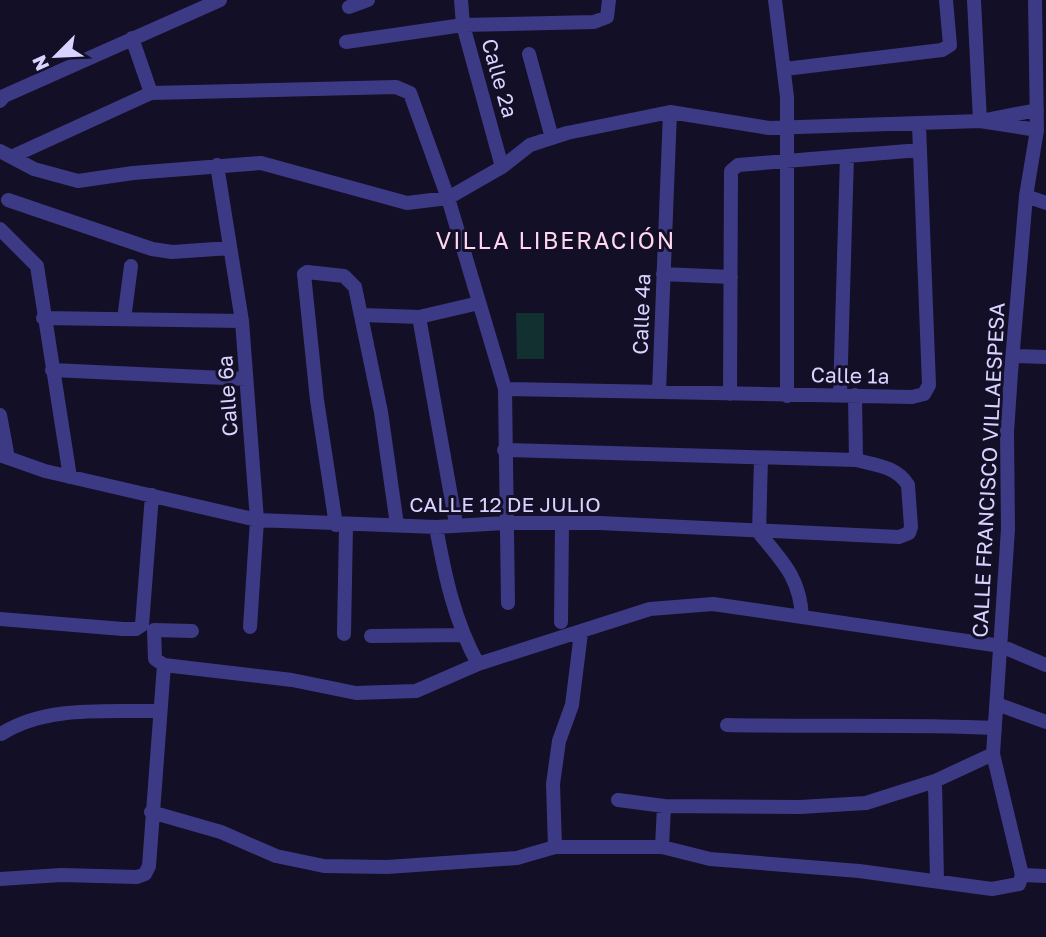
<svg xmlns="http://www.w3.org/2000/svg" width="1046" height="937" font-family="'Golos Text',sans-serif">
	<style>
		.green { fill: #12302f }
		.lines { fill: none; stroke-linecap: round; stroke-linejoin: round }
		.minor { stroke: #3d3a85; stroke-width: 14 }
		.labels { text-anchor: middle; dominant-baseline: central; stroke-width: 6; stroke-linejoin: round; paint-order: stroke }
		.street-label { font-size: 21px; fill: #d9d4ff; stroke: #130f26 }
		.neighbourhood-label { font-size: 23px; letter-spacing: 2px; fill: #ffd6f0; stroke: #130f26 }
	</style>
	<rect width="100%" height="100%" fill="#130f26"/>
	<!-- green -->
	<path class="green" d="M516,313H544V359H517Z"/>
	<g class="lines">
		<!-- minor -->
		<path class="minor" d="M461,0L463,25L502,167
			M775,0L787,97V396
			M974,0L980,121L1037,110
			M349,7L368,0
			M132,38L151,93
			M346,42L463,25L594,22L607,17L609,0
			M529,54L552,138
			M785,69L942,50L950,45L946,0
			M0,101L4,96L220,0
			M0,151L34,169L78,181L133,173L261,163L407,203L448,198L502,167L530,145L567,133L670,112L769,128L980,121L1037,130
			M11,157L151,93L396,87L410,93L448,198L505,389L508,603
			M217,165L242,321L257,520L250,627
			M1026,196L1046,203
			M8,200L152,249L172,252L230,248
			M0,229L37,266L70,477
			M663,274L731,277
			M363,315L419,317L479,303
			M419,317L456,524
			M43,318L242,321
			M124,319L131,266
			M1013,356L1046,357
			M52,370L246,379
			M505,389L912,397L924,394L929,385L919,125
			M659,392L670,112
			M730,394L731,171L738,165L920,150
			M840,395L847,156
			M855,395L856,460
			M0,415L8,458
			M0,455L45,471L257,520L436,527L505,523H599L899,537L909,533L911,527L908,485C896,466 875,465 856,460L504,450
			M761,458L759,533C783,562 800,578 802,617
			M336,525L317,400L304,274L307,272L344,276L355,287L381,412L397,525
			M436,527C445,576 454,620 478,664
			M0,619L123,629H136L142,625
			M561,622L562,523
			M142,625L152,495
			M192,631L154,630L155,659L164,665L292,680L356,693L416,691L478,664L650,609L713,604L1001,646L1046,665
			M344,634L346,526
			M371,636L462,635
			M997,704L1046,722
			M727,725C816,727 906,724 995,728
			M1,734C46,705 108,712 160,711
			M935,781L937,881
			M618,800L664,806L800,807L866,803L935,781L993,754
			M151,812L221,832L276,856L324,866L387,867L517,858L555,847H662L710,859L859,871L992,889L1019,884L1022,875L993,754L1008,529L1007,432L1011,373L1026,196L1037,130L1035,0
			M555,847L553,784L559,741L572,705L581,633
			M662,847L664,806
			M1022,875L1046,876
			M0,879L61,875L137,877L145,874L149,866L164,665"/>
	</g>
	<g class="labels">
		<!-- street labels -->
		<g class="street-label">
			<text transform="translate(500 78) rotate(74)">Calle 2ª</text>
			<text transform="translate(641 314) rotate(-88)">Calle 4ª</text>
			<text transform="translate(850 375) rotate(1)">Calle 1ª</text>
			<text transform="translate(227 396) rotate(-94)">Calle 6ª</text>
			<text transform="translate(988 470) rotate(-87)">CALLE FRANCISCO VILLAESPESA</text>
			<text x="505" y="504">CALLE 12 DE JULIO</text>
		</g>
		<!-- neighbourhood labels -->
		<g class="neighbourhood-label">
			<text x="556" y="240">VILLA LIBERACIÓN</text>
		</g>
	</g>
	<!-- north arrow -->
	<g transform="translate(56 56) rotate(246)" stroke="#130f26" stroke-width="5" paint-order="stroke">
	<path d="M0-5L12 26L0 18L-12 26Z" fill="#d9d4ff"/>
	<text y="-10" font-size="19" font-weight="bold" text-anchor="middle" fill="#d9d4ff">N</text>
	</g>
</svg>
